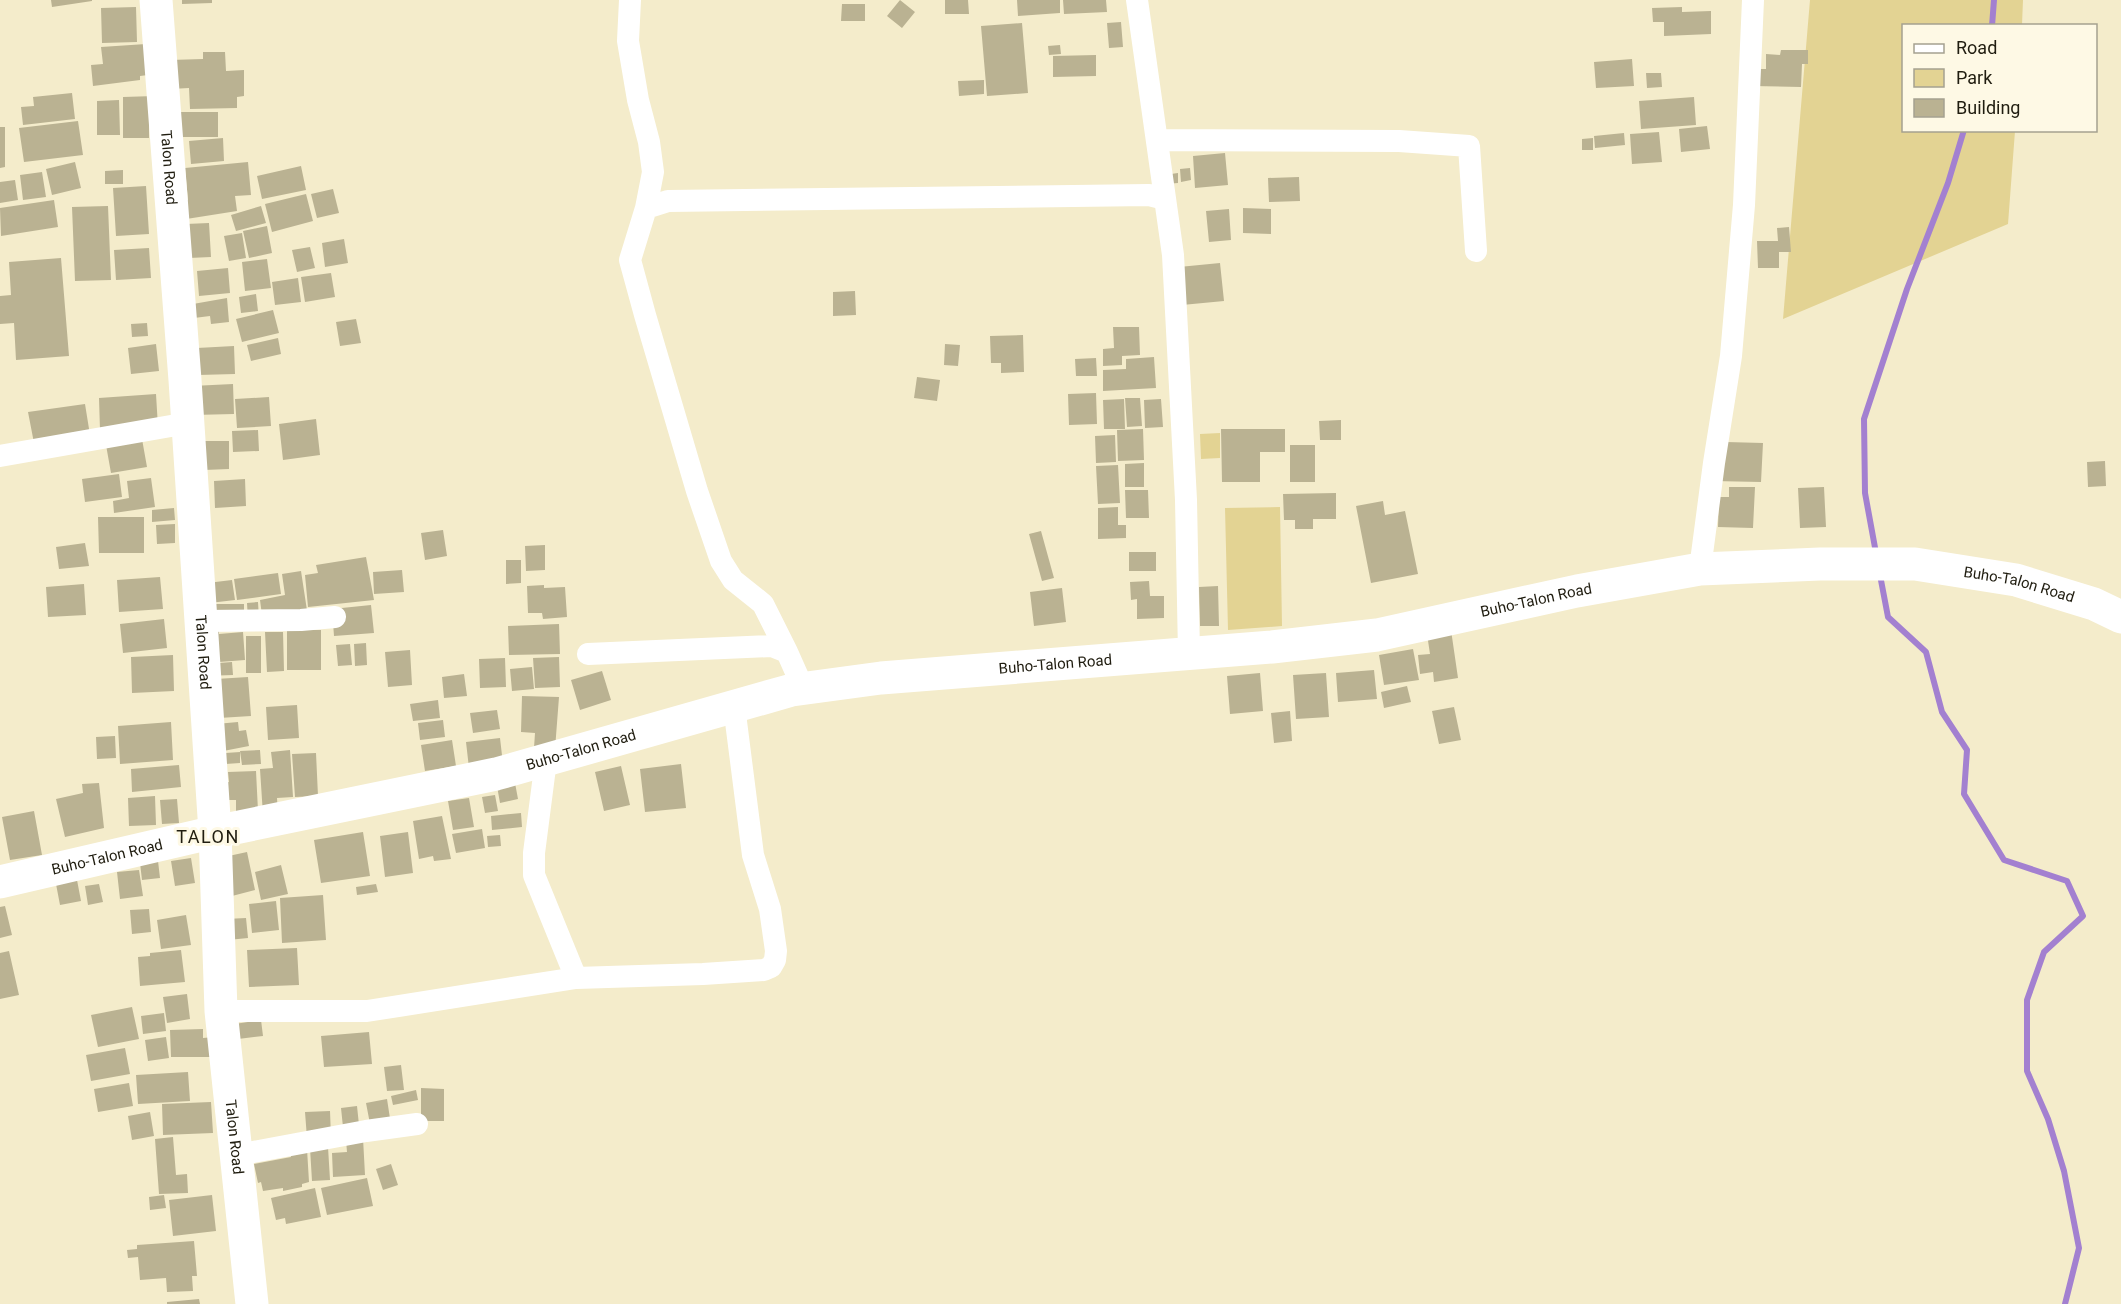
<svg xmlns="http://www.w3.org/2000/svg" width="2121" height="1304" font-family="Roboto,sans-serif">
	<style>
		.green { fill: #e3d393 }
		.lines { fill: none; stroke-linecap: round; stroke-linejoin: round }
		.stream { stroke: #a380d0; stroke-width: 6 }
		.building { fill: #bab292 }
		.street { stroke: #fff; stroke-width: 22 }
		.secondary { stroke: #fff; stroke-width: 33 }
		.labels { text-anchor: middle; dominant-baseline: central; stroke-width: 6; stroke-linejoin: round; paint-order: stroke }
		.street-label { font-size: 15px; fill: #201d10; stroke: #fef9e5 }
		.quarter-label { font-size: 18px; letter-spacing: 1.5px; fill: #201d10; stroke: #fef9e5 }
	</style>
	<rect width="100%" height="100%" fill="#f4eccb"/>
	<!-- green -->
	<path class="green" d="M1810,0H2023L2022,25L1904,26V130L2015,131L2008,224L1783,319Z
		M1220,433V458L1201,459L1200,434Z
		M1280,507L1282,626L1228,630L1225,508Z"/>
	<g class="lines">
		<!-- stream -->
		<path class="stream" d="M1992,26L1994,0
			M1876,553L1865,493L1864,419L1907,289L1948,183L1964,130
			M1880,575L1888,617L1926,652L1942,712L1967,750L1964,794L2004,860L2067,881L2083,916L2044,952L2027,1000V1071L2048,1119L2064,1171L2079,1248L2065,1304"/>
	</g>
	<!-- building -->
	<path class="building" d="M51,0H92V1L52,7Z
		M182,0H212V3L182,4Z
		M900,0L915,12L902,28L887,16Z
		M945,0H968L969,14H945Z
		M1017,0H1060V13L1018,16Z
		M1063,0H1106L1107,12L1064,14Z
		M842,4H865V21H841Z
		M136,7L137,42L102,43L101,8Z
		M1682,7V12L1711,11V34L1664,36V22H1653L1652,8Z
		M1121,22L1123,47L1109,48L1107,23Z
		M1022,23L1028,93L987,96L981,26Z
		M146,44L148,75L140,76V80L93,86L91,65L103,64L101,47Z
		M1060,45L1061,54L1049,55L1048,46Z
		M1781,50H1808V64H1802L1801,87L1752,86L1753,69H1766V54L1780,55Z
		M203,52H225L226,71L244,70V96L237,97V108L190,109L189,88L171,89L170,60L203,59Z
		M1096,55V76L1053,77V56Z
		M1632,59L1634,86L1596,88L1594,62Z
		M1646,73H1661L1662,87L1647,88Z
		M984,80V94L959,96L958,81Z
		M72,93L75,119L23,125L21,107L34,106L33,97Z
		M155,96L149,123V138H123V97Z
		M1694,97L1696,125L1641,129L1639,101Z
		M119,100L120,135H97V101Z
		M175,112H218V137H175Z
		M78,121L83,155L24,162L19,128Z
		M1707,126L1710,149L1681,152L1679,129Z
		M0,127H5V167L0,168Z
		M1659,132L1662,162L1632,164L1630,134Z
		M1624,133L1625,145L1595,148L1594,136Z
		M223,138L224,161L191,164L189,141Z
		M1593,138V150H1582V139Z
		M1225,153L1228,185L1195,188L1193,156Z
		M75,162L81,188L52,195L46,169Z
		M248,162L251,195L235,196L237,211L180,220L177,204L188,200L185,168Z
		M301,166L306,190L262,199L257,176Z
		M1190,168L1191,180L1181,182L1180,169Z
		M123,170V184H105V171Z
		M42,172L46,197L23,200L20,175Z
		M1178,173V183L1165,184L1164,175Z
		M1299,177L1300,201L1269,202L1268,178Z
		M15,180L18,200L0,203V182Z
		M146,186L149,234L116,236L113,188Z
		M333,189L339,213L317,218L311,194Z
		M306,194L313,221L272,232L265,204Z
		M54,200L58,227L1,236L0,208Z
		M108,206L111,280L75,281L72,207Z
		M261,206L266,223L236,231L231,215Z
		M1243,208L1271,209V234L1243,233Z
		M1229,209L1231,240L1209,242L1206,211Z
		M209,223L211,257L189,258L186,224Z
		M267,226L272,253L249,258L243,231Z
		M1789,227L1791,252H1779V268H1758L1757,241H1778L1777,228Z
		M242,233L246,258L229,261L224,236Z
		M344,239L348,263L325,267L322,243Z
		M310,247L315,268L297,272L292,250Z
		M149,248L151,278L116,280L114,250Z
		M61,258L69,356L16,360L14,323L0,324V296L11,295L9,262Z
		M267,259L271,288L245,291L242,262Z
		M1220,263L1224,301L1182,305L1179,267Z
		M228,268L230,293L199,296L197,271Z
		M331,273L335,297L305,302L301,277Z
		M298,278L301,302L275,305L272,282Z
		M855,291L856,315L833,316V292Z
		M256,294L258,311L241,313L239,297Z
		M227,298L229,322L211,324L210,316L194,318L193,304Z
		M273,310L279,333L242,342L236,319Z
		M356,319L361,343L340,346L336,322Z
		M147,323L148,336L132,337L131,324Z
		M1113,327H1139L1140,355L1122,356V365L1103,366V349L1114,348Z
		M1023,335L1024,372L1001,373V363H991L990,336Z
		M278,338L281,354L251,361L247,345Z
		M156,344L159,371L131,374L128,348Z
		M945,344L960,345L958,366L944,365Z
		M234,346L235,374L198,375L197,348Z
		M1154,357L1156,388L1103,391V370L1126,369V359Z
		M1096,358L1097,376H1076L1075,359Z
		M917,377L940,380L937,401L914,398Z
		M233,384L234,414L193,415L192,386Z
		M1096,393L1097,424L1069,425L1068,394Z
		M156,394L158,427L100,430L99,398Z
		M269,397L271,426L237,428L235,399Z
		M1125,398H1140L1142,426L1127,427Z
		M1124,399L1125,429H1104L1103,400Z
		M1161,399L1163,427L1145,428L1144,400Z
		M85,404L90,435L34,443L28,412Z
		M316,419L320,455L283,460L279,424Z
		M1341,420V440H1320L1319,421Z
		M1143,429L1144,460L1118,461L1117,430Z
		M1221,429H1285V452H1260V482H1222Z
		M258,430L259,451L233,452L232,431Z
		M1115,435L1116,462L1096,463L1095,436Z
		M142,439L147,467L111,473L106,445Z
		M204,441H229V469L204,470Z
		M1726,442L1763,443L1761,482L1713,481Z
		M1290,445H1315V482H1290Z
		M2105,461L2106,486L2088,487L2087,462Z
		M1144,463V487H1125V464Z
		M1118,465L1120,503L1098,504L1096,466Z
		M119,474L122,497L85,502L82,479Z
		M151,478L155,507L114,513L113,501L129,498L127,481Z
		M245,479L246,506L215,508L214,481Z
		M1729,487H1755L1753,528L1718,527L1719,497H1729Z
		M1824,487L1826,527L1800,528L1798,488Z
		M1125,490H1148L1149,518H1126Z
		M1336,493V519H1313V529H1295V520H1284L1283,494Z
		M1383,501L1385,515L1405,511L1418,574L1371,583L1356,506Z
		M1118,507V525H1126V538L1098,539V508Z
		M174,508L175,520L152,522V510Z
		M98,517H144V553H99Z
		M175,524V543L157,544L156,525Z
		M443,530L447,556L425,560L421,533Z
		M1041,531L1054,578L1042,581L1029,534Z
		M85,543L89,566L59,569L56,547Z
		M545,545V570L526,571L525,546Z
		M1129,552H1156V571H1129Z
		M366,557L374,600L308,607L305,575L318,573L316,565Z
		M506,560H521V583L506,584Z
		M402,570L404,592L374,594L373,572Z
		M301,571L308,617L263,623L260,600L285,595L282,574Z
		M278,573L281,594L237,600L234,579Z
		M160,577L163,609L119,612L117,580Z
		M232,580L235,600L201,604L199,584Z
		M1149,581L1150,596H1164V618L1137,619V599L1131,600L1130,582Z
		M84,584L86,615L48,617L46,587Z
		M544,585V588L565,587L567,617L543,619L542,613H528L527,586Z
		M1218,586L1219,626H1200L1199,587Z
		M1062,588L1066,622L1034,626L1030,592Z
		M258,602L259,619L248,620L247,603Z
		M215,604H244V620L214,619Z
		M371,605L374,633L334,636L332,609Z
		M164,619L167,648L123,653L120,624Z
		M559,624L560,654L509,655L508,626Z
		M219,629V634L243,632L245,660L219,662L203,645Z
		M287,630H321V670H287Z
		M1451,630L1458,678L1434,682L1433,672L1420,674L1418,655L1430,654L1427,634Z
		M265,632H283L284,671L267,672Z
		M246,636H261V673H246Z
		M366,643L367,665L355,666L354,644Z
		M350,644L352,665L338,666L336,645Z
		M1413,649L1419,680L1384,685L1379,655Z
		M410,650L412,685L388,687L385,652Z
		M173,655L174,691L132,693L131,657Z
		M559,657L560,687L535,688L533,658Z
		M505,658L506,687L480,688L479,659Z
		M232,662L233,675L205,676V664Z
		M532,667L534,689L512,691L510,669Z
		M1374,670L1377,699L1338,702L1336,673Z
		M602,671L611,700L580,710L571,680Z
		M1260,673L1263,711L1230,714L1227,676Z
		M1326,673L1329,717L1296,719L1293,675Z
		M464,674L467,696L444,698L442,677Z
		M248,677L251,716L219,718L216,679Z
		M1407,686L1411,702L1384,708L1381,692Z
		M522,696L559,697L555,749L534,748L535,733L521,732Z
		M438,700L440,718L413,721L410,704Z
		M297,705L299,738L268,740L266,707Z
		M1454,707L1461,740L1439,744L1432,711Z
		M497,710L500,729L473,733L470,713Z
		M1290,711L1292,741L1274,743L1271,713Z
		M443,720L445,737L420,740L418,723Z
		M171,722L173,760L120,764L118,726Z
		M238,722L239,731L246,730L249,746L213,753L216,724Z
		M115,736L116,758L97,759L96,737Z
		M500,738L503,764L469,768L466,742Z
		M452,740L456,766L425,771L421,745Z
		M260,750L261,764L242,765L240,751Z
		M290,750L293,797L277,798L278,814L263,815L260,769L273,768L271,752Z
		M240,752V763L211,765V754Z
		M316,753L318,796L295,797L292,754Z
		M681,764L686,808L645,812L640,769Z
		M179,765L181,787L132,792L131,769Z
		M621,766L630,805L604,811L595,772Z
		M256,771L258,811L236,812V800H222V783L229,782L228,772Z
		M99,783L104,828L65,837L56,799L83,793L82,784Z
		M515,783L518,799L500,803L497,786Z
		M495,795L498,811L485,813L482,797Z
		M155,796L156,825L129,826L128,798Z
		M469,798L474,827L453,830L448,801Z
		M177,799L179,823L162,824L160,800Z
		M34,811L42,855L10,860L2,817Z
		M521,813L522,827L492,830L491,816Z
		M442,816L451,859L434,861L433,856L419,859L413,821Z
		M482,829L485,848L456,853L452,834Z
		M363,832L370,876L321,883L314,840Z
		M408,832L413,873L385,877L380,836Z
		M500,835L501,846L488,847L487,836Z
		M247,852L255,890L232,896L224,857Z
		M191,858L195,883L175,886L171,861Z
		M158,861L160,878L142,880L140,863Z
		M281,865L288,894L261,900L255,872Z
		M139,870L143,896L120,899L117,872Z
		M77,880L81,901L60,905L56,884Z
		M99,884L103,902L88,905L85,886Z
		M376,884L378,892L357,895L356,887Z
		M323,895L326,940L282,943L280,898Z
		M276,901L279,930L252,933L249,904Z
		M5,906L12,935L0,938V907Z
		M149,909L151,932L132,934L130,910Z
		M186,915L191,945L161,949L157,920Z
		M246,918L248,938L228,940L226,919Z
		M297,948L299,985L249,987L247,950Z
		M181,950L185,982L140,986L138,957L150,956V953Z
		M9,951L19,995L0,999V953Z
		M187,994L190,1019L167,1023L163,997Z
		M132,1007L139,1039L98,1047L91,1015Z
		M164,1013L166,1031L143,1034L141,1016Z
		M261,1020L263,1036L230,1040L228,1025Z
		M203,1029V1038L214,1037L215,1057H171L170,1030Z
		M369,1032L372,1064L324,1067L321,1036Z
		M166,1037L169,1058L148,1061L145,1040Z
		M125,1048L130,1074L91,1081L86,1055Z
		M401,1065L404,1090L387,1091L384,1067Z
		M188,1072L190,1101L138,1104L136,1075Z
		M129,1083L133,1106L98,1112L94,1089Z
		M421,1088L444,1089V1121H421Z
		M416,1090L418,1100L393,1105L391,1096Z
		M387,1099L391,1125L371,1129L366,1103Z
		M211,1102L213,1133L163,1135L162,1104Z
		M357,1106L359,1125L343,1127L341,1108Z
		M330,1111L331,1137L307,1138L305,1112Z
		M150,1112L154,1136L132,1140L128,1116Z
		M173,1137L176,1175L187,1174L188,1193L159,1194L155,1139Z
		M363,1138L365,1175L333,1177L332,1153L347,1152L346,1140Z
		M328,1147L330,1180L312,1181L310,1148Z
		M307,1149L309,1182L302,1184V1187L283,1191V1188L263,1191L261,1182L258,1183L254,1164L291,1157L290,1151Z
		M391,1164L398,1185L383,1190L376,1169Z
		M367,1178L373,1206L327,1215L321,1188Z
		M315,1188L321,1217L286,1224L285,1218L276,1220L271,1198Z
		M164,1195L166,1208L150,1210L149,1197Z
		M212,1195L216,1231L173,1236L169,1200Z
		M194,1241L197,1276H192L193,1291L167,1292L166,1278L140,1280L138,1257L128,1258L127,1250L137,1249V1245Z
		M199,1299L200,1304H167V1302Z"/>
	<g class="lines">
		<!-- street -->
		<path class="street" d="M630,0L628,41L638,100L649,142L653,172L646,208
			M1137,0L1173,255L1186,500L1189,653
			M1157,140L1399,141L1469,146L1476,251
			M0,456L188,423
			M1700,569L1714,463L1731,356L1744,205L1753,0
			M201,621L301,620L335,617
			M787,652L763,604L733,580L721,561L697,491L645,315L630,260L646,208L668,201L1149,195L1165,199
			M588,654L772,646L787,652L803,688
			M546,760L534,853V875L576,978L703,974L764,970L771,967L775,960L776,951L770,909L753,855L734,706
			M221,1011H367L576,978
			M237,1155L366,1131L417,1124"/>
		<!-- secondary -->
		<g class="secondary">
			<path id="s1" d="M156,0L185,380L215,832L221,1011L252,1304"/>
			<path id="s2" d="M0,882L215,832L496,774L792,690L881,678L1272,647L1377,635L1577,591L1700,569L1820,564H1915L2016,580L2094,604L2121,617"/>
		</g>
	</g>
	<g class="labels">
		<!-- street labels -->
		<g class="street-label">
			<text stroke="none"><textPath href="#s1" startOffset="168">Talon Road</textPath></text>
			<text stroke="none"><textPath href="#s2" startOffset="2054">Buho-Talon Road</textPath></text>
			<text stroke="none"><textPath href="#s2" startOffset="1566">Buho-Talon Road</textPath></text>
			<text stroke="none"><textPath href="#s1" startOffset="654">Talon Road</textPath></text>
			<text stroke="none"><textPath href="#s2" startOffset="1080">Buho-Talon Road</textPath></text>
			<text stroke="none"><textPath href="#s2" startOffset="596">Buho-Talon Road</textPath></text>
			<text stroke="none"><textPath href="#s2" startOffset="110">Buho-Talon Road</textPath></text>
			<text stroke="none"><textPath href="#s1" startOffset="1140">Talon Road</textPath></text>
		</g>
		<!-- quarter labels -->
		<g class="quarter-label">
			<text x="208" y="836">TALON</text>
		</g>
	</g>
	<!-- legend -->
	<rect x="1902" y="24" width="195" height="108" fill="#fef9e5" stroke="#a5a190" stroke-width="1.5"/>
	<rect x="1914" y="44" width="30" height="9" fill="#ffffff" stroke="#a5a190" stroke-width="1.5"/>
	<text x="1956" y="54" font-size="18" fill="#201d10">Road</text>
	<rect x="1914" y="69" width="30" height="18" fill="#e3d393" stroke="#a5a190" stroke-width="1.5"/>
	<text x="1956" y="84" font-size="18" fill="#201d10">Park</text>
	<rect x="1914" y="99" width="30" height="18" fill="#bab292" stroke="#a5a190" stroke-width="1.5"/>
	<text x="1956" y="114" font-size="18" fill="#201d10">Building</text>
</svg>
